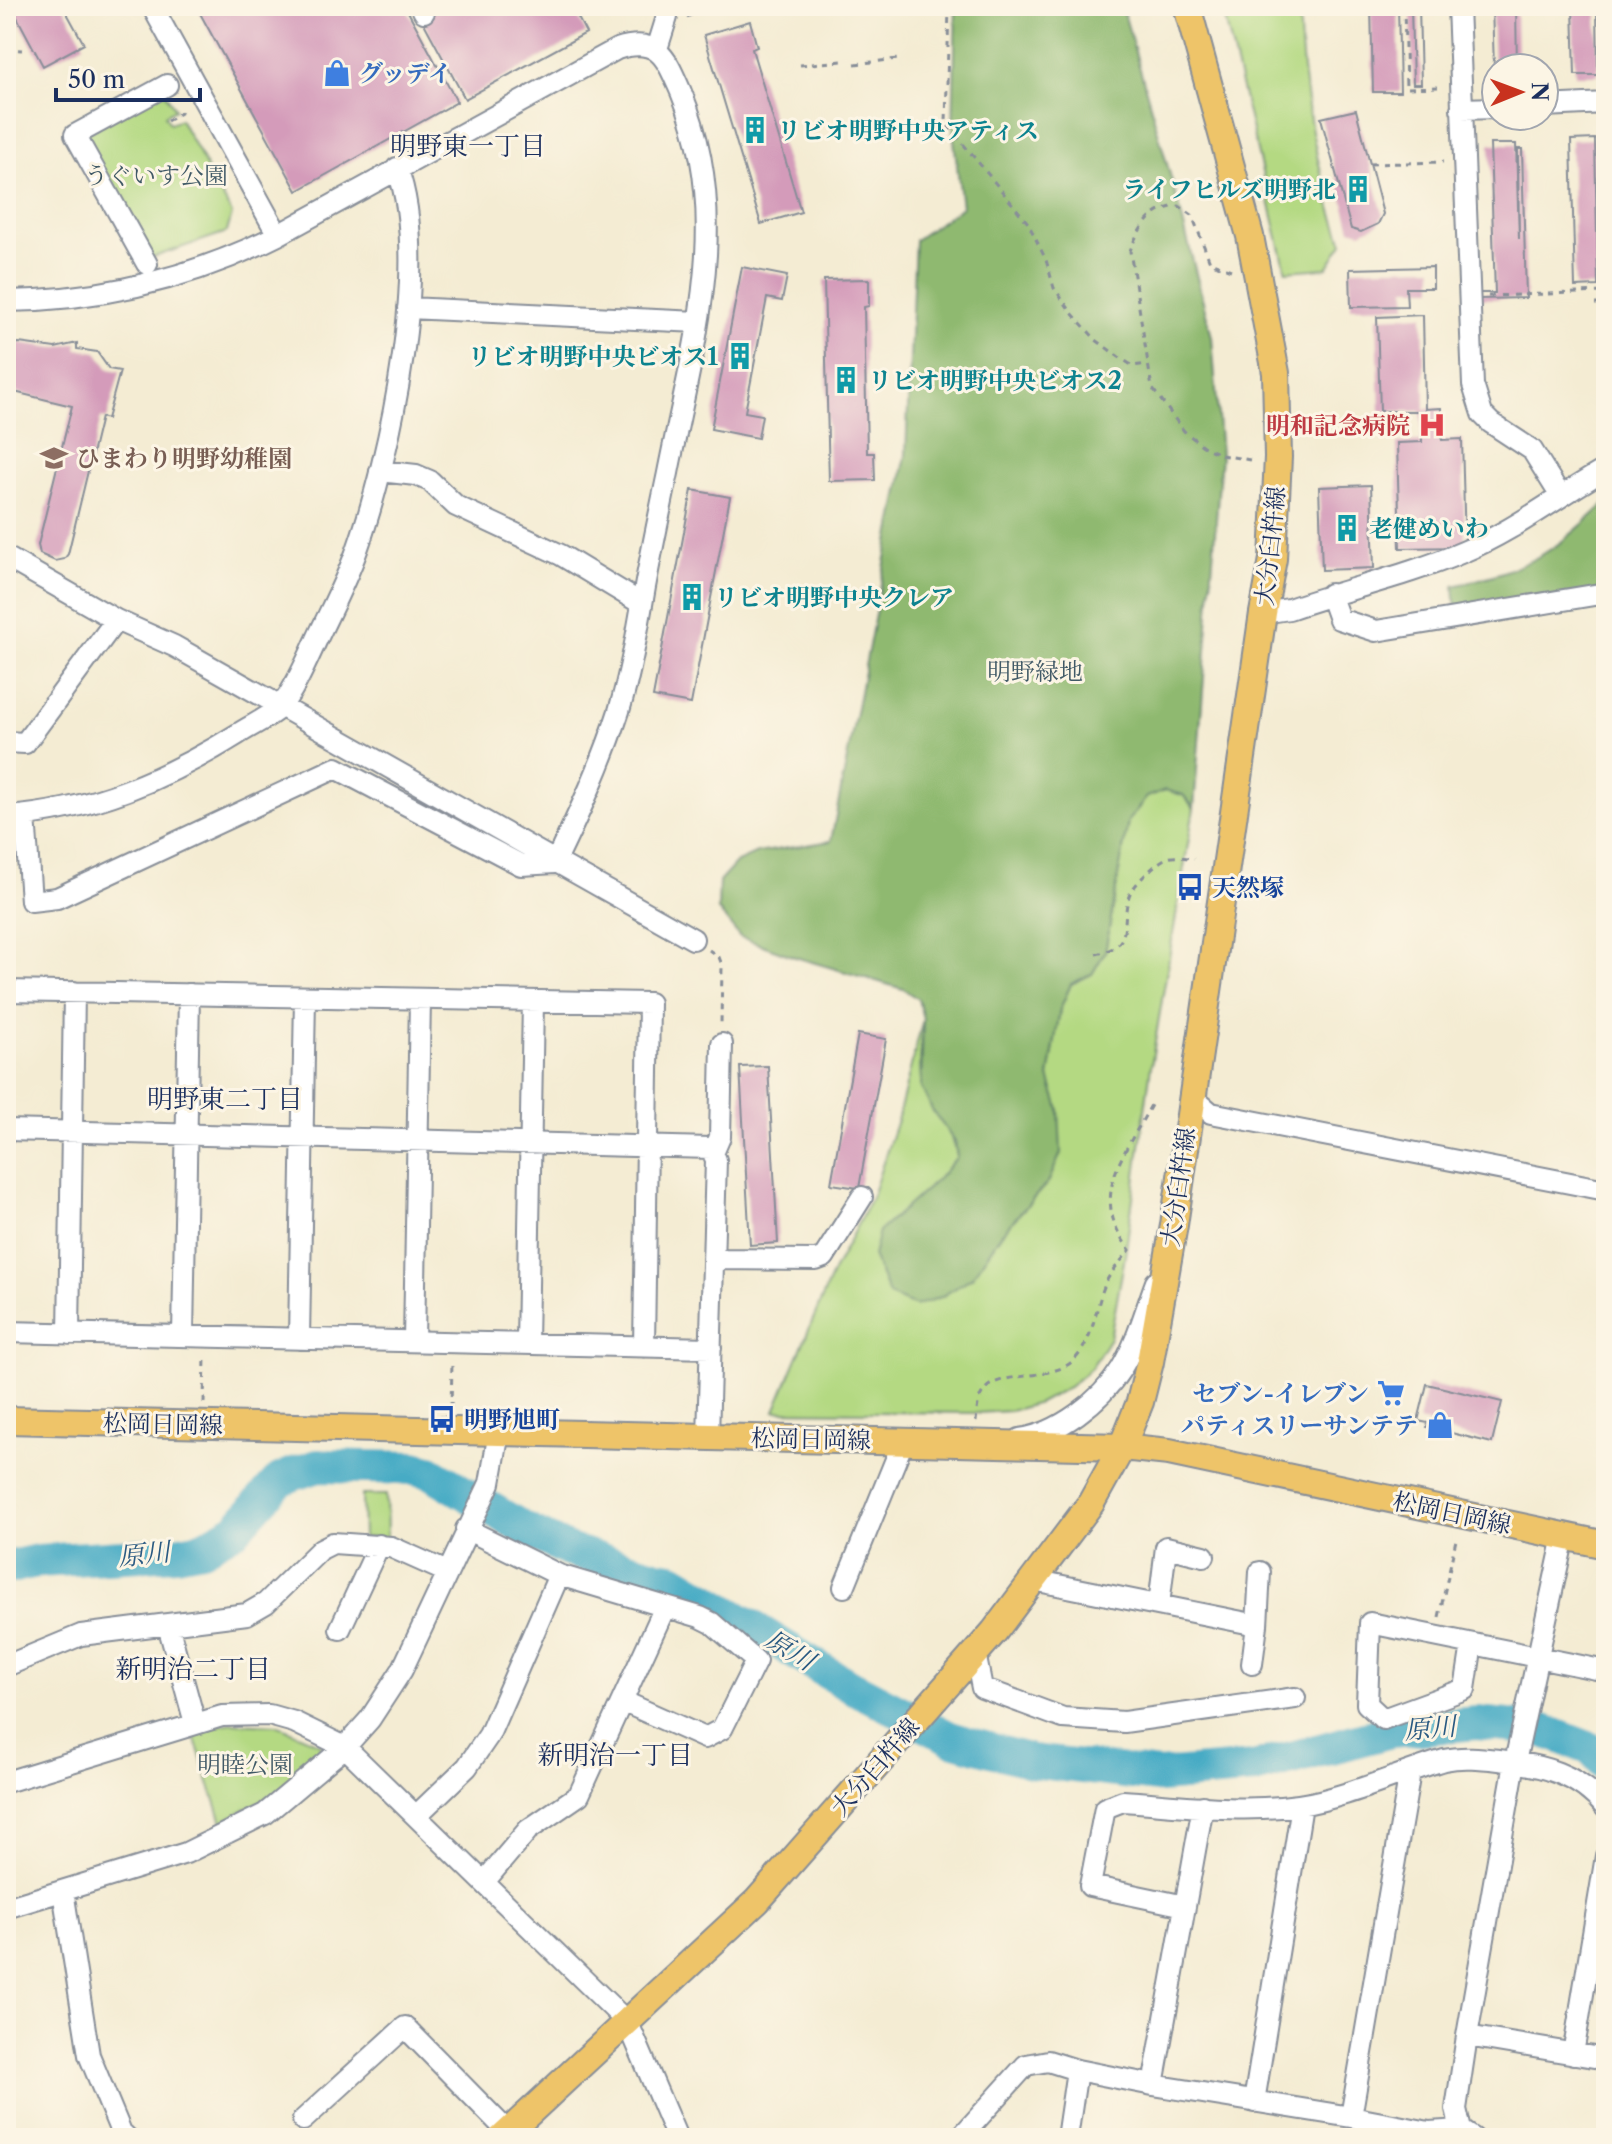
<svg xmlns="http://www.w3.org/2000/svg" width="1612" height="2144" font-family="'Libre Caslon Text','Noto Serif JP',serif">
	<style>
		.green { fill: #b4d982; stroke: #688470; stroke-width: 2 }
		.forest { fill: #8fb970; stroke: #557467; stroke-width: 2 }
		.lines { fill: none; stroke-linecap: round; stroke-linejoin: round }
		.river { stroke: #46abc5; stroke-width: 34 }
		.building { fill: #d49bba }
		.minor-casing { stroke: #888e98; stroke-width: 24 }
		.major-casing { stroke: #888e98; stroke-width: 30 }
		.path { stroke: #888e98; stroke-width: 3; stroke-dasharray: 6 6; stroke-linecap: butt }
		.minor { stroke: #fff; stroke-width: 20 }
		.major { stroke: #eec469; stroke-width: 26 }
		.labels { text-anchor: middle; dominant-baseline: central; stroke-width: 6; stroke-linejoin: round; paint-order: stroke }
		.shop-label { font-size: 24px; font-weight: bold; fill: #366cbe; stroke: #fcf5e5; text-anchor: end }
		.culture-label { font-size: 24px; font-weight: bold; fill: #0d838f; stroke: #fcf5e5; text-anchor: start }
		.park-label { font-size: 24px; fill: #415a67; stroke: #fcf5e5 }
		.health-label { font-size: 24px; font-weight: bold; fill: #be3a42; stroke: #fcf5e5; text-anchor: end }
		.education-label { font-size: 24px; font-weight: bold; fill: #785e54; stroke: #fcf5e5; text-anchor: start }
		.street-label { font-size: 24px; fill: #1b2f5e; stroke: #fcf5e5 }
		.transit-label { font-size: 24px; font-weight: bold; fill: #164399; stroke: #fcf5e5; text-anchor: start }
		.neighbourhood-label { font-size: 26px; fill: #1b2f5e; stroke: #fcf5e5 }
		.water-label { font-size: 26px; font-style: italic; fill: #2a5a82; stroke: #fcf5e5 }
	</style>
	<rect width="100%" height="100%" fill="#fcf5e5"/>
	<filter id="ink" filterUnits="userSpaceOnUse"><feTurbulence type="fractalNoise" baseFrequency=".0125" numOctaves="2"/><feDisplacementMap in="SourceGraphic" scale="16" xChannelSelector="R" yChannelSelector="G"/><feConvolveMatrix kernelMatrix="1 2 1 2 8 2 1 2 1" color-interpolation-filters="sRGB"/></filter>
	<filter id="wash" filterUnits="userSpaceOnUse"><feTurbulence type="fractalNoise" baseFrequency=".006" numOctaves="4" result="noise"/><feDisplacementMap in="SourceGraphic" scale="32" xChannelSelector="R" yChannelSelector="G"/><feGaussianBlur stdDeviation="1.8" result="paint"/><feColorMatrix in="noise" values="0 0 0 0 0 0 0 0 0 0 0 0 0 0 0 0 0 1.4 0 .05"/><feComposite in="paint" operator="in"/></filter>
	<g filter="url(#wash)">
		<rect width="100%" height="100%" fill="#f4ecd3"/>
		<!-- green -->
		<path class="green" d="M1222,6H1299C1301,86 1315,168 1343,243L1327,268L1286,271Z
			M164,91L175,109L165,115L170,124L180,119L232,214L227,232L148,259L81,136Z
			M1165,790L1183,795L1194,808L1151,1066L1125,1256L1110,1338L1091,1368L1069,1387L1039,1403L1010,1411L977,1413L775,1411L832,1274L872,1196L898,1117L923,1019C922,1038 917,1072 923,1089C931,1114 954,1130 957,1157L939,1178L879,1232L941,1297L972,1277L1002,1233L1049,1181L1059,1109L1049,1077L1060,1009L1071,984L1092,974L1105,952L1128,821L1147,797Z
			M362,1495H386L387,1537L363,1538Z
			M232,1723L277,1725L321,1744L319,1751L276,1793L222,1822L192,1730Z"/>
		<!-- forest -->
		<path class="forest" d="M956,6H1122L1179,206L1212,337L1221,455L1194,808L1183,795L1165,790L1147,797L1128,821L1105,952L1092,974L1071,984L1060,1009L1049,1077L1059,1109L1061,1153L1049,1181L1002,1233L972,1277L941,1297L915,1306L889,1295L873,1256L879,1231L939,1178L957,1157L955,1142L932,1110L921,1087L923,1019L918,999L903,989L795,957L740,937L718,910L719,882L737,862L757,853L831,841L906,455L915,240L962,207L953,132Z
			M1606,503V590L1456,612L1454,586C1484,578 1516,570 1543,554C1566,541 1586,521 1606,503Z"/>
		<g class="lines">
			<!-- river -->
			<path class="river" d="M6,1568L37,1561L176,1553L202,1548L236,1529L280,1480L294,1474L318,1466L414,1468L430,1472L526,1530L568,1550L658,1577L673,1579L843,1682L952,1739L1031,1761L1159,1776L1254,1768L1391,1731L1477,1723L1539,1729L1591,1749L1606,1765"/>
		</g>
		<g id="blocks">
			<!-- building -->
			<path class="building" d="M11,6H63L84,44L43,66Z
				M196,6H405L457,102L297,191Z
				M434,6H572L586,33L465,99L419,14Z
				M1371,6H1398L1400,92H1373Z
				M1411,6H1419L1421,84H1413Z
				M1492,6H1516L1517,68H1494Z
				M1573,6H1597L1598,75H1575Z
				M750,21L757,47L752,49L801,212L761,224L704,35Z
				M1356,110L1383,214L1378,224L1361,232L1351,229L1321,118Z
				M1595,139L1598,286L1575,287L1571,140Z
				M1490,144H1516L1519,239L1518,149H1522L1526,298L1480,299V293H1495Z
				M742,267L787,276L782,301L767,298L745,412L762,415L758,438L711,429Z
				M1433,267V288H1406L1407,306L1351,307L1350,269Z
				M869,279V306L864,307L867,453H874L875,480L829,481L824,280Z
				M1423,315L1425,409L1441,408L1442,440L1462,439L1465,547L1400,548L1397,443L1422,442L1421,411H1380L1377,317Z
				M19,343L55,348L77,343V349L97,352L109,369L120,371L107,419L101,417L68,554L64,559L55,561L40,554L38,545L72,406L6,390V355L10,345Z
				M1371,485L1374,568L1322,570L1319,487Z
				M692,490L730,497L691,704L653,697Z
				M858,1034L886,1039L859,1188L831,1184Z
				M768,1066L778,1243L750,1245L740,1067Z
				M1427,1384L1502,1402L1492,1443L1427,1427L1428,1423L1418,1421Z"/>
		</g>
	</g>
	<g filter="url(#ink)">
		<use href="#blocks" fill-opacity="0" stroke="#888e98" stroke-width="2"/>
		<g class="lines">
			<!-- minor casing -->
			<g class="minor-casing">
				<path id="minor" d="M152,6L278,235
					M421,6L424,12
					M1458,6L1473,385L1482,414L1491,423L1532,450L1560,495
					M657,49L667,17L665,6
					M1544,106L1606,103
					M1461,109L1496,108
					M147,264L75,135L167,85
					M6,301C101,300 193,278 278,235L617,49C659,36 666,58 681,92C734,219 693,345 668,473C660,511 652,549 645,587C638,628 631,671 619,711C602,764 579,813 555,863
					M408,308L698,322
					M380,471L416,475L430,481L456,506L561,555L642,604
					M6,557L116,620L174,646L693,939
					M1330,594L1339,619L1376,631L1606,593
					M1263,613L1289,609C1346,589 1407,576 1463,552C1514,531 1558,496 1606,469
					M6,742L25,743L116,620
					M25,816L31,901L57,898L336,768L521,865L555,863
					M6,817C92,811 166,779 238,734C250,726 268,718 279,708C294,692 308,658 317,639C331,609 346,581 357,550C390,457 432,261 397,168
					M6,991L649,1003L644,1347
					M1191,1096L1211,1113L1606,1190
					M6,1130L711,1148L716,1160L708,1437
					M714,1151L720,1137L722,1044
					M713,1259L816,1260L824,1257L862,1197
					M6,1332L711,1348
					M69,1334L74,992
					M183,1336L189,994
					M299,1339L305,997
					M414,1341L420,999
					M527,1344L533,1001
					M1020,1439C1058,1434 1101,1401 1121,1369C1137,1343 1145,1311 1156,1282
					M466,1529L559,1575L700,1617L712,1623L756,1661L722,1729L705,1738L622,1701
					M1033,1580L1257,1625L1252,1664
					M844,1587L903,1442
					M1159,1605L1166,1547L1204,1556
					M168,1625L195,1723
					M1257,1625L1260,1572
					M340,1629L379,1545
					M1472,1644L1465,1689L1383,1719L1367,1704L1370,1623L1606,1671
					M975,1653L982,1688L1063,1718L1124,1722L1295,1698
					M6,1666L81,1635L247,1614L266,1603L321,1549L333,1543L391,1547L447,1572
					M6,1782L222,1716L269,1715L294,1722L345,1747L628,2023L677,2138
					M416,1816L467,1767L489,1735L559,1575
					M484,1882L528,1830L579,1795L665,1607
					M63,1891L89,2055L121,2132L127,2138
					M1185,1906L1090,1886L1105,1808L1123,1801C1182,1805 1241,1813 1299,1805C1349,1797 1396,1774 1444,1760C1462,1756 1481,1758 1499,1760C1541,1765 1578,1773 1606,1808
					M6,1908L186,1853L265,1814L345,1747L370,1719L402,1670L490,1483L499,1432
					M1467,2036L1606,2059
					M1573,2054L1606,1856
					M1153,2085L1203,1806
					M1254,2102L1302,1805
					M1351,2117L1410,1772
					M303,2120L405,2027L508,2132
					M960,2138L1026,2065L1048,2061L1077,2070L1153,2085L1351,2117L1429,2132L1461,2130
					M1067,2138L1077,2070
					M1473,2138L1461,2130L1456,2109L1467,2036L1515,1762L1564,1536"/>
			</g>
			<!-- major casing -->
			<g class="major-casing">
				<path id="major" d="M6,1420L1122,1447L1169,1452L1606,1545
					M502,2138L757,1901L994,1632L1091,1503L1122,1447L1140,1402L1150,1362L1174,1225L1263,613L1273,559L1278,457L1276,373L1250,236L1187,6"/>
			</g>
			<!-- path -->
			<path class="path" d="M949,6L946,123L1028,223L1046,260L1054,288L1072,313L1096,340L1119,357L1133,366L1147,364
				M1404,6L1406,88L1440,87
				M687,17L708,6
				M6,49L22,50
				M855,64L898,59
				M800,65L843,61
				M167,121L182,112
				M1520,125V116
				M1370,164L1443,162
				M1231,270L1210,262L1192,215L1179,206C1152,208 1139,227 1130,251L1152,388L1184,431L1203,446L1221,455L1250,460
				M1488,296L1606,292
				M1595,304H1606
				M1599,574L1600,570L1606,565
				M709,950L719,957L722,965L721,1025
				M1096,954C1135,946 1120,925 1129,896C1133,885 1153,866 1163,860C1172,854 1185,858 1194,859
				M204,1403L205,1355
				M451,1408L452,1363
				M976,1422C977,1412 977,1400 983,1392C996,1370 1051,1382 1074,1360C1095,1339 1095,1304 1107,1280C1113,1269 1123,1259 1130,1250C1087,1196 1124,1156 1151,1105
				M1439,1617L1457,1535"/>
			<!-- minor -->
			<use href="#minor" class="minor"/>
			<!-- major -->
			<use href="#major" class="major"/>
		</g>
	</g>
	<!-- icons -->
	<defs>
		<g id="shop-bare" transform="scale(2.16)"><path d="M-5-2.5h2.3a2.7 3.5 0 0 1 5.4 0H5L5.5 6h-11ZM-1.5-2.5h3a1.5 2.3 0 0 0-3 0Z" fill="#3f7fe0" stroke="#fcf5e5" stroke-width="2.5" paint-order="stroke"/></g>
		<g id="building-bare" transform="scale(2.16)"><path d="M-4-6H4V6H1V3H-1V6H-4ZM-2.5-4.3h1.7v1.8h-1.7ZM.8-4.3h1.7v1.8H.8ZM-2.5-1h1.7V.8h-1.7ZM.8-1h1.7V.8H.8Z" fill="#0f9aa8" stroke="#fcf5e5" stroke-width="2.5" paint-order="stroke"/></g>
		<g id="hospital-bare" transform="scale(2.16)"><path d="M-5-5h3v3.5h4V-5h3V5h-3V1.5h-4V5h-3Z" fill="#e0444e" stroke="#fcf5e5" stroke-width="2.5" paint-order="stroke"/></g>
		<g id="school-bare" transform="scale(2.16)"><path d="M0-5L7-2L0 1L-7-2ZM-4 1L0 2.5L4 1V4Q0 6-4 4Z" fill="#8d6e63" stroke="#fcf5e5" stroke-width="2.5" paint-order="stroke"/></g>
		<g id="bus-bare" transform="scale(2.16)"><path d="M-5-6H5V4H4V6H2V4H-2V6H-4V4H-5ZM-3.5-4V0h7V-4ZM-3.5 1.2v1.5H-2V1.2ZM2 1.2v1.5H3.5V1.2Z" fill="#1a4fb4" stroke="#fcf5e5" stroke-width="2.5" paint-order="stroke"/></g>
		<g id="supermarket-bare" transform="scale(2.16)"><path d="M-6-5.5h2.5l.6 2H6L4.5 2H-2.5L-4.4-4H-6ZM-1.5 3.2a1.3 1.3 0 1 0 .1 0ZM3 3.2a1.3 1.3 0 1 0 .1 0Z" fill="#3f7fe0" stroke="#fcf5e5" stroke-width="2.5" paint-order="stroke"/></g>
	</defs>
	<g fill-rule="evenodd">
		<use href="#shop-bare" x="337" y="73"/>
		<use href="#building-bare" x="755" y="130"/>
		<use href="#building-bare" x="1358" y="189"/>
		<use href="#building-bare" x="740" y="356"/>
		<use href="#building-bare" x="846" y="380"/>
		<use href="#hospital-bare" x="1432" y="425"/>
		<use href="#school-bare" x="54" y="458"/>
		<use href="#building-bare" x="1347" y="528"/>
		<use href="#building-bare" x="692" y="597"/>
		<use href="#bus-bare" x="1190" y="887"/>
		<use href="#supermarket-bare" x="1391" y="1393"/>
		<use href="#bus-bare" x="442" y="1419"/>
		<use href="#shop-bare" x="1440" y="1425"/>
	</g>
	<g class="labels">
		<!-- shop labels -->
		<g class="shop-label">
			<text x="359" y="73" text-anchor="start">グッデイ</text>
			<text x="1369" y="1393">セブン-イレブン</text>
			<text x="1418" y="1425">パティスリーサンテテ</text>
		</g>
		<!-- culture labels -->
		<g class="culture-label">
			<text x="777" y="130">リビオ明野中央アティス</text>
			<text x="1336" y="189" text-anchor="end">ライフヒルズ明野北</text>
			<text x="718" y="356" text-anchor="end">リビオ明野中央ビオス1</text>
			<text x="868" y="380">リビオ明野中央ビオス2</text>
			<text x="1369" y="528">老健めいわ</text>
			<text x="714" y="597">リビオ明野中央クレア</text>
		</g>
		<!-- park labels -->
		<g class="park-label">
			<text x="156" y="175">うぐいす公園</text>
			<text x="1035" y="671">明野緑地</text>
			<text x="245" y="1764">明睦公園</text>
		</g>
		<!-- health labels -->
		<g class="health-label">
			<text x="1410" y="425">明和記念病院</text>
		</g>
		<!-- education labels -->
		<g class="education-label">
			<text x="76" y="458">ひまわり明野幼稚園</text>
		</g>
		<!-- street labels -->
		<g class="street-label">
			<text transform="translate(1270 546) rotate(-84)">大分臼杵線</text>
			<text transform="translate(1178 1187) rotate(-82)">大分臼杵線</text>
			<text transform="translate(163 1424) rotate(1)">松岡日岡線</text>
			<text transform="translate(811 1439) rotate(1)">松岡日岡線</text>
			<text transform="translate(1452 1513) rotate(12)">松岡日岡線</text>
			<text transform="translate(875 1767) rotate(-49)">大分臼杵線</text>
		</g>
		<!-- transit labels -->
		<g class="transit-label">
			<text x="1212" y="887">天然塚</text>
			<text x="464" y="1419">明野旭町</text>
		</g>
		<!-- neighbourhood labels -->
		<g class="neighbourhood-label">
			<text x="468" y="146">明野東一丁目</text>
			<text x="225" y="1099">明野東二丁目</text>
			<text x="193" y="1669">新明治二丁目</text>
			<text x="615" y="1755">新明治一丁目</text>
		</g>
		<!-- water labels -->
		<g class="water-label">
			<text transform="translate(144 1554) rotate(-6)">原川</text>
			<text transform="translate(790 1650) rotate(31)">原川</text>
			<text transform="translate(1430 1728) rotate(-5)">原川</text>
		</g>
	</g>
	<!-- margin -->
	<rect width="1612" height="2144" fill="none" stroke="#fcf5e5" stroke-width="32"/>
	<!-- north arrow -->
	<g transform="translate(1520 92) rotate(89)"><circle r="38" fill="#fcf5e5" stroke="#a2a6af" stroke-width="2"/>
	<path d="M0-6L14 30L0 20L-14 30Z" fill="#c8321e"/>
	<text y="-12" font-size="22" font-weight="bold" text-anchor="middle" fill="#1b2f5e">N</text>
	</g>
	<!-- scale -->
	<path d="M56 88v12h144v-12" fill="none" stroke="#1b2f5e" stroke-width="4"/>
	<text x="68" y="88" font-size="24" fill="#1b2f5e" stroke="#fcf5e5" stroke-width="6" paint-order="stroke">50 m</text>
</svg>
